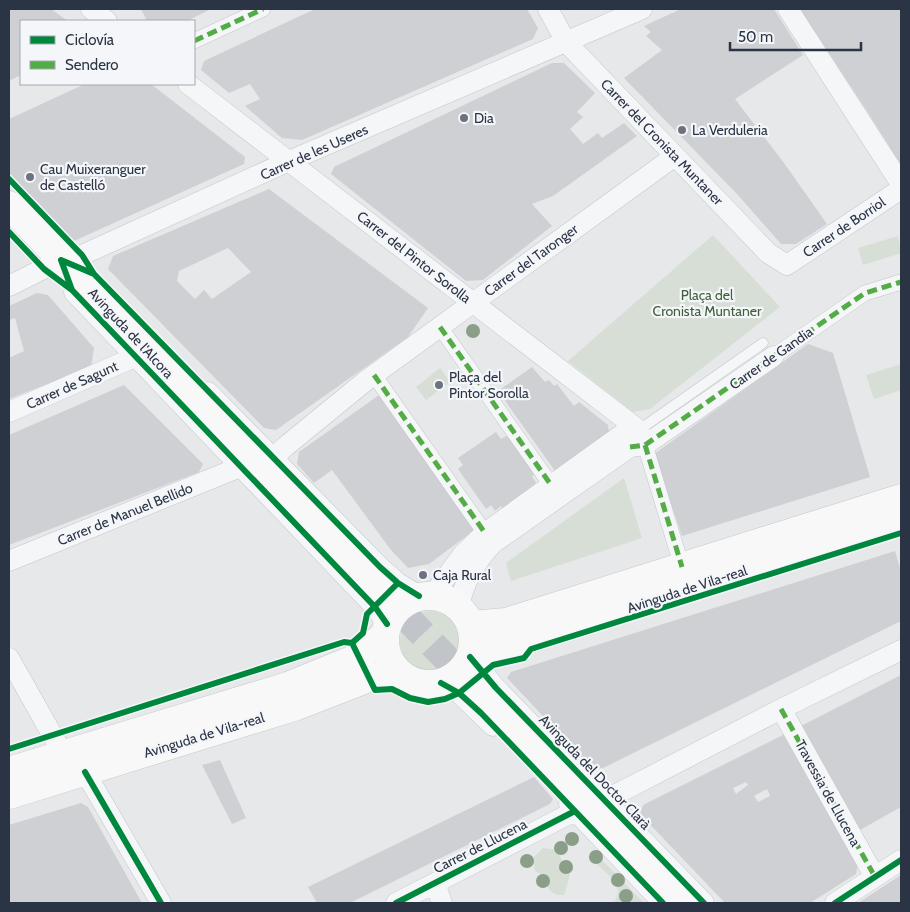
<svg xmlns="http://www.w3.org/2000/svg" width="910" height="912" font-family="Cabin,sans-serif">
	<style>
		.green { fill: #d6ded6 }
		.building { fill: #ced0d3; fill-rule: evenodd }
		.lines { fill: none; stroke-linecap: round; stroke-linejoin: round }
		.secondary-tunnel { stroke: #c1c4c9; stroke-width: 28; stroke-dasharray: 28 14; stroke-linecap: butt }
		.service-casing { stroke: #c4c6c8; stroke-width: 11 }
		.pedestrian-casing { stroke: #c4c6c8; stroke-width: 16 }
		.minor-casing { stroke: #c4c6c8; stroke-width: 21 }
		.secondary-casing { stroke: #c4c6c8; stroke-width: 29 }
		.service { stroke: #f5f6f7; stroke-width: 10 }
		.pedestrian { stroke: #f5f6f7; stroke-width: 15 }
		.minor { stroke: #f5f6f7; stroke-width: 20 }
		.secondary { stroke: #f8f8f8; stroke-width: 28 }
		.quiet { stroke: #54ac47; stroke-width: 5; stroke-dasharray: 10 5; stroke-linecap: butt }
		.cycleway-casing { stroke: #f4f6f9; stroke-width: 9 }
		.cycleway { stroke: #00873e; stroke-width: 6 }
		.tree { fill: #8a9e88 }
		.poi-dot { fill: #6c737f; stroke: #f4f6f9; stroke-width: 2 }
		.labels { text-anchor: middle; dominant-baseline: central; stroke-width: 4.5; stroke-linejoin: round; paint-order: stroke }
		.poi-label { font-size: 14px; fill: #2b3445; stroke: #f4f6f9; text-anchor: start }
		.street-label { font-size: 14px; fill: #2b3445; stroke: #f4f6f9 }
		.park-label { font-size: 14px; fill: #3f6138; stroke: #f4f6f9 }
	</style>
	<rect width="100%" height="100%" fill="#e6e8ea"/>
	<!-- green -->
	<path class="green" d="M713,235L780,307L650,409L633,412L568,361Z
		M898,236L901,253L863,265L858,248Z
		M901,364V390L874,399L866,375Z
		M440,368L450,382L426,400L416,387Z
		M624,478L642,538L511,581L506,563Z
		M400 641a30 30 0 1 1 60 0a30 30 0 1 1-60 0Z
		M543,848L556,850L563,862L562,869L570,874L564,895C553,896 546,890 547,878L535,871L533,858Z
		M593,851L644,903H614C625,884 610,877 599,866C595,863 594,856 593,851Z"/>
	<!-- building -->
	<path class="building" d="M9,9H51L68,21H21V75L9,81Z
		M141,9H211L187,21H147Z
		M315,9H527L538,28L533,39L302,140L282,138L245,106L260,99L250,84L229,93L201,70L204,61Z
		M681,9H774L803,55L735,99L784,163L827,224L796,244H781L738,195L624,78L662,50L646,36L651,32L644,26Z
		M800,9H901V165L869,114Z
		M552,63H564L595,93L577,112L583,117L570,129L583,144L598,133L602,138L624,123L637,136L553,196L532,204L552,226L483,280L466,281L331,174L334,167Z
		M85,84H151L245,157L244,164L74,241L9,173V119Z
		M269,189L428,308L408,337L276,430L264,428L108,269L113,256ZM228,248L251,272L212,299L204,290L195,299L177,281L179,271Z
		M37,293L48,295L94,348L91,367L9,399V358L24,351L15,318L9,320V306Z
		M808,344L833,353L870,477L682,536L654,454Z
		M532,367L545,382L549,380L554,386L557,384L574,406L579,402L608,425L609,433L555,471L498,391Z
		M124,385L203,464L199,472L9,545V435Z
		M379,395L476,529L429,564L408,568L391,550L332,470L314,483L297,464L299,452Z
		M496,432L501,439L508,435L535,474L532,476L536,483L503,509L501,506L495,511L491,505L486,509L458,469L463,465L458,458Z
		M895,551L901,572V621L603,768L593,769L507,678L511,672Z
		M901,675V807L860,830L801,726Z
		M785,734L858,863L856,874L810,903H725L640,814L643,805ZM746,782L748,785L736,794L733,788ZM767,789L770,796L758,802L754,796Z
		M220,760L246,818L232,824L202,765Z
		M534,777L553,799L550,804L350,903H317L308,887Z
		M81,803L88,807L142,903H9V825Z
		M901,875V903H858Z"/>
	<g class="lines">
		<!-- secondary-tunnel -->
		<path class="secondary-tunnel" d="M374,584L480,693"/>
		<!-- service casing -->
		<g class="service-casing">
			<path id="service" d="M639,430L763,343"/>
		</g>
		<!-- pedestrian casing -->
		<g class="pedestrian-casing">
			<path id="pedestrian" d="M194,41L263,9
				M440,327L551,485
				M774,356L865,293L901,282
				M374,375L485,533
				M645,445L682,567"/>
		</g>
		<!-- minor casing -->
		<g class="minor-casing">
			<path id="minor" d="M91,9L107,21
				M548,9L566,42L768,253L787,265L901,189
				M788,9L901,184
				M188,84L639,430
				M9,286L61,260L82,255L289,161L642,9
				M74,292L375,607L387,624
				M208,392L380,567L398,583L419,596
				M9,412L135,357
				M630,447L645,445L774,356
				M275,461L277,454L286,446L368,379L675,156
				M9,561L240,467
				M433,595L463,554L485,533L621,435L639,430
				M459,607C464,581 475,563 492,544L630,447L639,430
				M470,657L496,688L704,903
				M9,658L63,754
				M441,683L459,693L493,726
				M781,709L875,877
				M85,772L161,903
				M605,800L781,709L901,650
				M569,804L663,903
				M435,883L442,903
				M396,903L575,811
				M835,903L901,860"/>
		</g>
		<!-- secondary casing -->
		<g class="secondary-casing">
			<path id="secondary" d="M9,205L374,584
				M385 640a44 44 0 1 1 88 0a44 44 0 1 1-88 0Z
				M471,625L506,622L901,498
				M471,655L514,644L901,521
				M480,693L683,903
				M9,771L288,686L359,657L384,635
				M9,795L297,706L369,678L397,672"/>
		</g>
		<!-- service -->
		<use href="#service" class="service"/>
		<!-- pedestrian -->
		<use href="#pedestrian" class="pedestrian"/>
		<!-- minor -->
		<use href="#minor" class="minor"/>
		<!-- secondary -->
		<use href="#secondary" class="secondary"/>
		<!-- quiet -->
		<path class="quiet" d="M194,41L263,9
			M440,327L551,485
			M374,375L485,533
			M645,445L682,567
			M630,447L645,445L865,293L901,282
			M781,709L875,877"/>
		<!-- cycleway casing -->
		<g class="cycleway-casing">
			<path id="cycleway" d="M9,179L82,255L94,274
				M9,232L44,269L72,290
				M61,260L94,274L380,567L398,583L419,596
				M61,260L72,290L375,607L387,624
				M352,643L363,633L367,614L398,583
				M470,657L496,688L704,903
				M441,683L459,693L481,713L663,903
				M9,749L344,642L352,643L375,690L392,689L410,698L428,702L445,699L459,693L493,665L524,658L531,649L901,533
				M85,772L161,903
				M396,903L575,811
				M835,903L901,860"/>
		</g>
		<!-- cycleway -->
		<use href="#cycleway" class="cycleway"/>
	</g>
	<!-- trees -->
	<g class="tree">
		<circle cx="473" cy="331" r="7"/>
		<circle cx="572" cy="839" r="7"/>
		<circle cx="561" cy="848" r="7"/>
		<circle cx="596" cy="857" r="7"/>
		<circle cx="527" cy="861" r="7"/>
		<circle cx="566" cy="867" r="7"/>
		<circle cx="618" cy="880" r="7"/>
		<circle cx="543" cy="881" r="7"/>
		<circle cx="626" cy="896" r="7"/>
	</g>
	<!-- markers -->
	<g class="poi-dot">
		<circle cx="464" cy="118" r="5"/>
		<circle cx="682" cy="130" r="5"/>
		<circle cx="30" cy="177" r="5"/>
		<circle cx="439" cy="385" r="5"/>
		<circle cx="423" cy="575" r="5"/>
	</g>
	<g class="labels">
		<!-- poi labels -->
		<g class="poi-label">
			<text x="474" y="118">Dia</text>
			<text x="692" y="130">La Verduleria</text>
			<text x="40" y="169">Cau Muixeranguer<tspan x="40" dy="16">de Castelló</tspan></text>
			<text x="449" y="377">Plaça del<tspan x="449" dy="16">Pintor Sorolla</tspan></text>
			<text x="433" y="575">Caja Rural</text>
		</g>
		<!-- street labels -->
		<g class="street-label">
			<text transform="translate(662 142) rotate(46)">Carrer del Cronista Muntaner</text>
			<text transform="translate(314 152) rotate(-24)">Carrer de les Useres</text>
			<text transform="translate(844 227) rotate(-34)">Carrer de Borriol</text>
			<text transform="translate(414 257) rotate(38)">Carrer del Pintor Sorolla</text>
			<text transform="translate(531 260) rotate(-36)">Carrer del Taronger</text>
			<text transform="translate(131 333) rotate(47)">Avinguda de l'Alcora</text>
			<text transform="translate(771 358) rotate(-35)">Carrer de Gandia</text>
			<text transform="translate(72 385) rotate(-24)">Carrer de Sagunt</text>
			<text transform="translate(125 514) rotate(-22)">Carrer de Manuel Bellido</text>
			<text transform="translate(687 589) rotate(-18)">Avinguda de Vila-real</text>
			<text transform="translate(204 735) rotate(-17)">Avinguda de Vila-real</text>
			<text transform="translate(595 772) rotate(46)">Avinguda del Doctor Clarà</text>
			<text transform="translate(828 793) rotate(61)">Travessia de Llucena</text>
			<text transform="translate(480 846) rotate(-27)">Carrer de Llucena</text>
		</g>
		<!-- park labels -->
		<g class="park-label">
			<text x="707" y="295">Plaça del<tspan x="707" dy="16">Cronista Muntaner</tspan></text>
		</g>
	</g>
	<!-- border -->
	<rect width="910" height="912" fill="none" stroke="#2b3445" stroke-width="20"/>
	<!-- legend -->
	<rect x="20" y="20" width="175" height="65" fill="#f4f6f9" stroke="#a4a8b1"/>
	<rect x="30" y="36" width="25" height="8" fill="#00873e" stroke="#a4a8b1"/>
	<text x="65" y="45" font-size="15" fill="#2b3445">Ciclovía</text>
	<rect x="30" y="61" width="25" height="8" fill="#54ac47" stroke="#a4a8b1"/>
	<text x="65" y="70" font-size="15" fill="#2b3445">Sendero</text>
	<!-- scale -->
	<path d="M730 42v8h131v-8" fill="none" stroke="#2b3445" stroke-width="2.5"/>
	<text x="738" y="42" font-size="15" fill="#2b3445" stroke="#f4f6f9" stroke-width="4" paint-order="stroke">50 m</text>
</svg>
